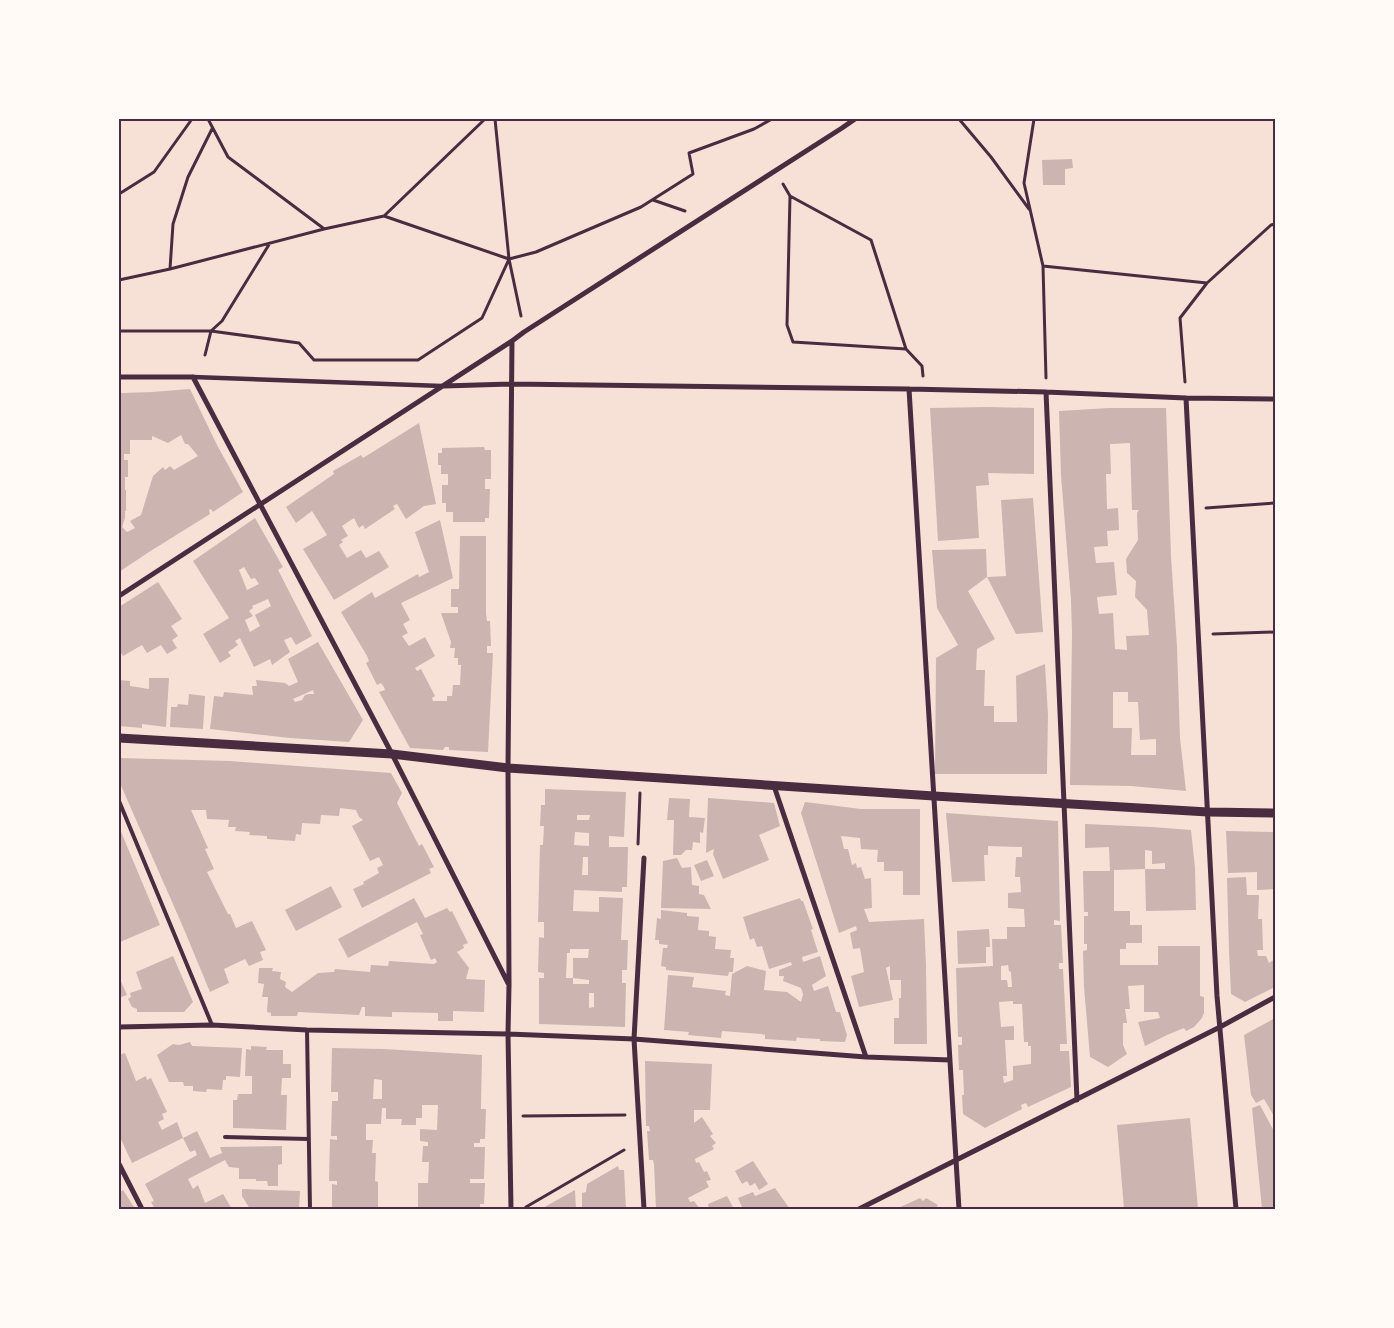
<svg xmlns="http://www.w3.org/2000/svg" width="1394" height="1328" font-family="'Fira Sans',sans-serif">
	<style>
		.building { fill: #ccb4b1; fill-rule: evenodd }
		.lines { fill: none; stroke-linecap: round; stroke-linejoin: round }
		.path { stroke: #4a2c40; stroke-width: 3 }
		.service { stroke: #4a2c40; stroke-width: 4 }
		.pedestrian { stroke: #4a2c40; stroke-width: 4.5 }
		.minor { stroke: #4a2c40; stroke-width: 5 }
		.tertiary { stroke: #4a2c40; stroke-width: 9 }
		.neatline { fill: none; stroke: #4a2c40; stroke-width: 2 }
	</style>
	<rect width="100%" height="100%" fill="#f7e1d7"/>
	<!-- building -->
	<path class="building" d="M1072,159L1073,168L1065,169V185H1043L1042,160Z
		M190,389L217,445L243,492L213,512L211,509L209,510L210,514L149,552L119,572V440H121V393L152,392ZM181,435L185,444H188L198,456L174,470L170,466L165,470L163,467L153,476L141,515L130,521L135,528L127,532L122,527L125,518V511H126V490H125V477H128V460H124V454H130V440H152V436L168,443Z
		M989,407L1034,408V474L988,473L989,485L976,486L979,538L938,541L930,408Z
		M1109,408H1166L1171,556L1177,647L1180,738L1186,791L1131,786L1070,785L1072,633L1071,600L1061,475L1059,411ZM1130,443L1132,510H1139L1137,513L1138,540L1126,559L1127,573L1136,581L1135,597L1147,610L1149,635L1126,636L1127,650L1115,649L1113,613L1099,614L1097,597L1117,595L1114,562L1096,563L1094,547L1108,546L1107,531L1119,530L1118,508L1107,509L1106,474H1111L1110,444ZM1113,692H1128V702H1138L1140,740L1156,739V755H1131L1132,728H1113Z
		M419,423L436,504L424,506L406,519L397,504L393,506L395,509L365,529L363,525L359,528L354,518L342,526L348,536L341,540L343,542L339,545L347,558L361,550L366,558L379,551L389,567L334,600L303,549L327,535L312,511L296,523L286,507L334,474L333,471L361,455L363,458Z
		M484,447L485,450H491V479H485V489H490L489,518H485V522H453V512H446V503H442V485H448V474H441V465H438V453H442V448Z
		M1033,498L1043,632L1016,634L987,577L968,591L995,639L977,649L976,670H985L984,706H994V722H1017L1016,676L1045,664L1048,715L1047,774H935L936,658L958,645L937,608L932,550L986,549L987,577L1006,576L1001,500Z
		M255,518L283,567L278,570L312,636L296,645L291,637L284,640L290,652L272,665L270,659L254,667L240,638L235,641L238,645L228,652L231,656L220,663L203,634L229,618L193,561ZM244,567L251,579L255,578L259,584L247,590L239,570ZM268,599L271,606L255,615L260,626L250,632L245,620L253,616L249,611L253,608L252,606Z
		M440,520L453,578L401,603L410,620L403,624L408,633L402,636L409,646L425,637L435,656L415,668L417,671L421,669L435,696L432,698L433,701H447V696H452L453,685H460L461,665H458V658H454L455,648H450L451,642L441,613H458V607H451V589H459L460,536H486V614L487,621H490L491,646H487V653H493L488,752L449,750V747H445L443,750L410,748L379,692L385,690L384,687L381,683L377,685L366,663L369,661L367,656L341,612L372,592L375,598L418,574L419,577L429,572L415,532Z
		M158,582L182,619L171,626L178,636L172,640L177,648L167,654L161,645L147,653L142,645L123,656L121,653L119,655V607Z
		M318,642L363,720L349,742L290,738L210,729L214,696L223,697L224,692L253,695L252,686H257L256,680L285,683L289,686L298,682L288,659ZM313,690L314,694H309L305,695L302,700L295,702L293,699Z
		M149,678H169L166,727L142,724V728L119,726V680L130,681V686L149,689Z
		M189,694L205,696L203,729L170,727L171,707H177L178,704L188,705Z
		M119,758L230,761L391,773L402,793L397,803L419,846L422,844L434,867L429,869L431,873L362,908L353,889L364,884L363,882L379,873L377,868L383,865L379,857L370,861L352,826L363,820L359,817L356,810L340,808L339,816L321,815L320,824L302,823L301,835L296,834L295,841L267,839V836L249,835L250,832L235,831L236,827H228L229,820L207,819L206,810H191L208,848L205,849L214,869L207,872L228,914H230L236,928L252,921L266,950L260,952L263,960L249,966L245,959L224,969L229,983L210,992L183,927L119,781Z
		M545,789L626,792L624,837L609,836V847H628L627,887H622V892L574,890L573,911L599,912V897L623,898L621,940H628L627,970H622V983H626L625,1027L539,1024V978H544V973L538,972L539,937L544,938V922H538L540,845H543L544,826H540L541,805H545ZM577,815H590L589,820H577ZM575,832L589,833V846L574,845ZM583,857H588V875H582ZM570,949H589L588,958H573V978L589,980V984H573V978H566L567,953H570ZM589,993H594V1007L589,1008Z
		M669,798L690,799L689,817L705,818L703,833L700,832V843L693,842L692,850H686L681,855H673L674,820H667Z
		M708,798L774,803L780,826L759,835L769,860L723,879L713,854L714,849L706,853Z
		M805,802L861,809H920V895H903V871H884V862H877L878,850L861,849L860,838L841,836L844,849H848L852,865L856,863L857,868L861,867L865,879L871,878L872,908L864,909L869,922L924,919L926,966L927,1044H894V1018H899V998H901V980H890V966L886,968L893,1000L859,1007L851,976L864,972L860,948L853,949L850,933L857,930L856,926L839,933L801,813Z
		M946,813L1058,821L1060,921L1054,920V925H1061L1063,963H1059V969H1063L1067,1044H1060V1051H1069L1071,1087L1028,1107L1026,1103L1021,1105L1022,1109L985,1128L963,1114L962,1095H964L963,1070H959L958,1045H962V1037H958L956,968L993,966L992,939H1007V927H1025L1024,909L1008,908V893L1021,892L1020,877H1015L1016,857H1022V847L988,846V855H984L985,881L952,882ZM1008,965L1009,971L1011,972L1012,987H1008L1007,980H1001V966ZM1013,1001V1004H1022L1024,1042H1028V1046H1031V1064L1013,1066V1080L1004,1083L1003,1076H1007L1005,1040H1014V1026L1001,1027L999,1002Z
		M1085,824L1152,827L1191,830L1195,868L1196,910L1146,911L1145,869H1165V863L1152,864V851L1145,850V869L1114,870V911H1130V925H1142V943H1126V949H1120V965H1158V946H1200V996L1204,997V1013L1202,1018L1194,1027L1186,1031L1184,1028L1167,1035L1145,1046L1138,1022L1160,1018L1158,1012H1144V985L1128,986L1130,1009H1125L1127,1023H1123V1045L1127,1054L1108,1067L1090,1057L1084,987L1083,951L1087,950V944H1084V916H1088V912H1084L1083,871H1110L1109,847L1085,848Z
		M119,827L160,925L120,942L119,940Z
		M1226,831L1273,832L1275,838V889L1257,890V872L1228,873Z
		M677,858L682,868L691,867L692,885L699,886V894L704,895L711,909L661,908L663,861Z
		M707,860L714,876L701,881L694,865Z
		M1246,877L1247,895H1259L1258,919H1262L1263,950H1257L1258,956H1266L1269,963L1275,959V987L1245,1002L1231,994L1229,951L1227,878Z
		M331,886L342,907L296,931L285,910Z
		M414,898L425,918L447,908L450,912L452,911L468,943L463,945L464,948L457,952L469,968L466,979L485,980L484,1012L453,1011V1021H438V1013L392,1012V1017L365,1016V1007H362L359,1015L298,1012L297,1016H271V1013L267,1012L268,997H262L264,984L258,983L259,968H273L272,971L281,972L280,979L286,982L285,987L292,992L318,973L334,972L335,969L370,972L371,965L388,966L389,961L434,964L437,962L435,958L431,960L420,935L423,934L417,922L348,958L338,939Z
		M800,898L801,901H803L813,929L811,930L818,952L802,957L803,962L820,956L826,976L812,985L814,991L828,986L836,1012H840L847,1035L845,1042L820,1041V1039L800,1038L797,1037L796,1041L765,1039V1035L761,1034L722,1031L721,1038L688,1035L689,1032L664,1030L668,975L694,977L692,987L726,991L725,995L730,996L732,974L747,966L766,971L764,990L787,992L801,1002L803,994L801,988L783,981L784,976H779V970L792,965L791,962L769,969L762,946L757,947L754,938L750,940L743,917Z
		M661,910L687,913V916L699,917L698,930L709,931V936L716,937L715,949L731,950L730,958H734L733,972H729L728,976L666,970V967L661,966L663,948H667L668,945L659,944V940H655L657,918L661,919Z
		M989,929L990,947H986V963L958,964L957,931Z
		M173,956L193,1002L184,1012H137V1009L132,1007L128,999L131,997L130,993L142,989L136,972Z
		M119,977L127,995L119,998Z
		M1275,1018V1118L1264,1099L1256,1103L1251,1095L1244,1035Z
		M190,1042L192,1046L242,1048L240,1077L226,1076V1080H223L222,1090L207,1089L206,1092L193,1091V1086H184L183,1082H169L157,1055L173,1044L179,1045Z
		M251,1046L267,1047L266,1050H283V1064H291V1078H282L281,1095H287L286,1130L233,1128V1100H237L238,1094H252V1076H245L246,1049L251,1050Z
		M332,1048L384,1049L482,1055L481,1106V1109H486L485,1139H480V1143H474V1147H485L484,1179H470V1183H485L484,1204H480V1209H418V1183H428L429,1162H422L423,1146H428V1142L420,1141V1129L437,1130L438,1105H422V1118H416V1125H401L402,1119H386V1108H382L381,1124H366V1140H373L372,1153H376L375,1181L378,1182V1209H332V1184L337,1185V1181H329L330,1139L337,1140V1136H331L332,1101H338V1092H331ZM374,1079L382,1080V1099H373Z
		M125,1053L136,1081L146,1076L147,1080L151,1078L167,1112L162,1114L164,1119L158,1122L162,1130L177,1122L183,1138L132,1163L119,1135V1055Z
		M645,1061L712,1064L710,1110H694V1123L702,1117L713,1134L710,1136L716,1143L712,1146L714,1149L695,1159L696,1163L699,1162L704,1172L707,1171L711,1180L706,1181L709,1187L688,1198L690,1202L694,1201L700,1209H656L654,1164L653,1160H649L647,1131H650L649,1126H646Z
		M1260,1105L1275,1133V1209H1262L1252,1108Z
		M1190,1118L1198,1209H1124L1117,1125Z
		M197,1131L210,1158L222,1153L220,1147L282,1146V1164L278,1165V1186H268L267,1181H256V1179H239V1168L229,1167L225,1160L188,1179L193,1189L198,1185L205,1203L223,1194L232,1209H155L151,1202L154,1201L145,1184L197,1155L195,1150L190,1152L183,1138Z
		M753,1161L768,1184L759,1190L755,1183L750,1186L747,1181L742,1184L735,1171Z
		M618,1166L619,1170H624L626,1209H582V1193L586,1192L587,1184Z
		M775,1188L790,1209H743L738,1198L753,1192L755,1196Z
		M242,1189L300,1191L299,1209H250L242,1196Z
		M123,1190L132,1204L136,1209H119V1193Z
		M575,1190L576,1209H541Z
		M727,1196L734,1209H709L708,1204Z
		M920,1198L923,1201L926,1198L938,1205L935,1209H896Z"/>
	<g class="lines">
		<!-- path -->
		<path class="path" d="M208,119L228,157L323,228
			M495,119L509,259L521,316
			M959,119L991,157L1029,209
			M1034,119L1024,183L1043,266L1046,378
			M783,184L790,196L787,325L793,342L906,349L922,366L923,376
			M119,194L154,172L192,119
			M790,196L871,240L906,349
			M653,200L685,211
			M384,216L485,119
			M1043,266L1207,283
			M170,269L173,224L188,177L212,129
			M119,280L170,269L324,229L384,216L509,259L536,252L641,207L693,174L689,153L754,129L772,119
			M119,331H211L299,343L314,360H418L482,318L509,259
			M205,355L211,331L222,321L270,243
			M1185,382L1180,318L1207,283L1271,225L1275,224
			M1206,508L1275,503
			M1213,634L1275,632
			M638,844L640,793
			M523,1116L625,1115
			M526,1207L624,1150"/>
		<!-- service -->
		<path class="service" d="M119,801L212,1025
			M307,1030L310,1209
			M225,1137L309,1139"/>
		<!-- pedestrian -->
		<path class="pedestrian" d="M193,377L442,386"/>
		<!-- minor -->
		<path class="minor" d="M119,377H193L392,754L508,983
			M444,386L512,384L909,389L1046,392L1186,398L1275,399
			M909,389L959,1209
			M1046,392L1077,1100
			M1186,398L1217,996L1236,1209
			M119,596L512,341L524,332L842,128L855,119
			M774,786L866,1057
			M119,1027L212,1025L307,1030L508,1034L634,1039L866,1057L950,1060
			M119,1164L142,1209
			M511,1209L508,1034L509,985L508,768L512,341
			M644,1209L634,1039L644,858
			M859,1209L1220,1027L1275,997"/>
		<!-- tertiary -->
		<path class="tertiary" d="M119,738L392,754L508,768L934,796L1208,812L1275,813"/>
	</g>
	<!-- border -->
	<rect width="1394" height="1328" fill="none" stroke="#fffaf5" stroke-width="240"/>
	<rect x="120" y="120" width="1154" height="1088" class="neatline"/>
</svg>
